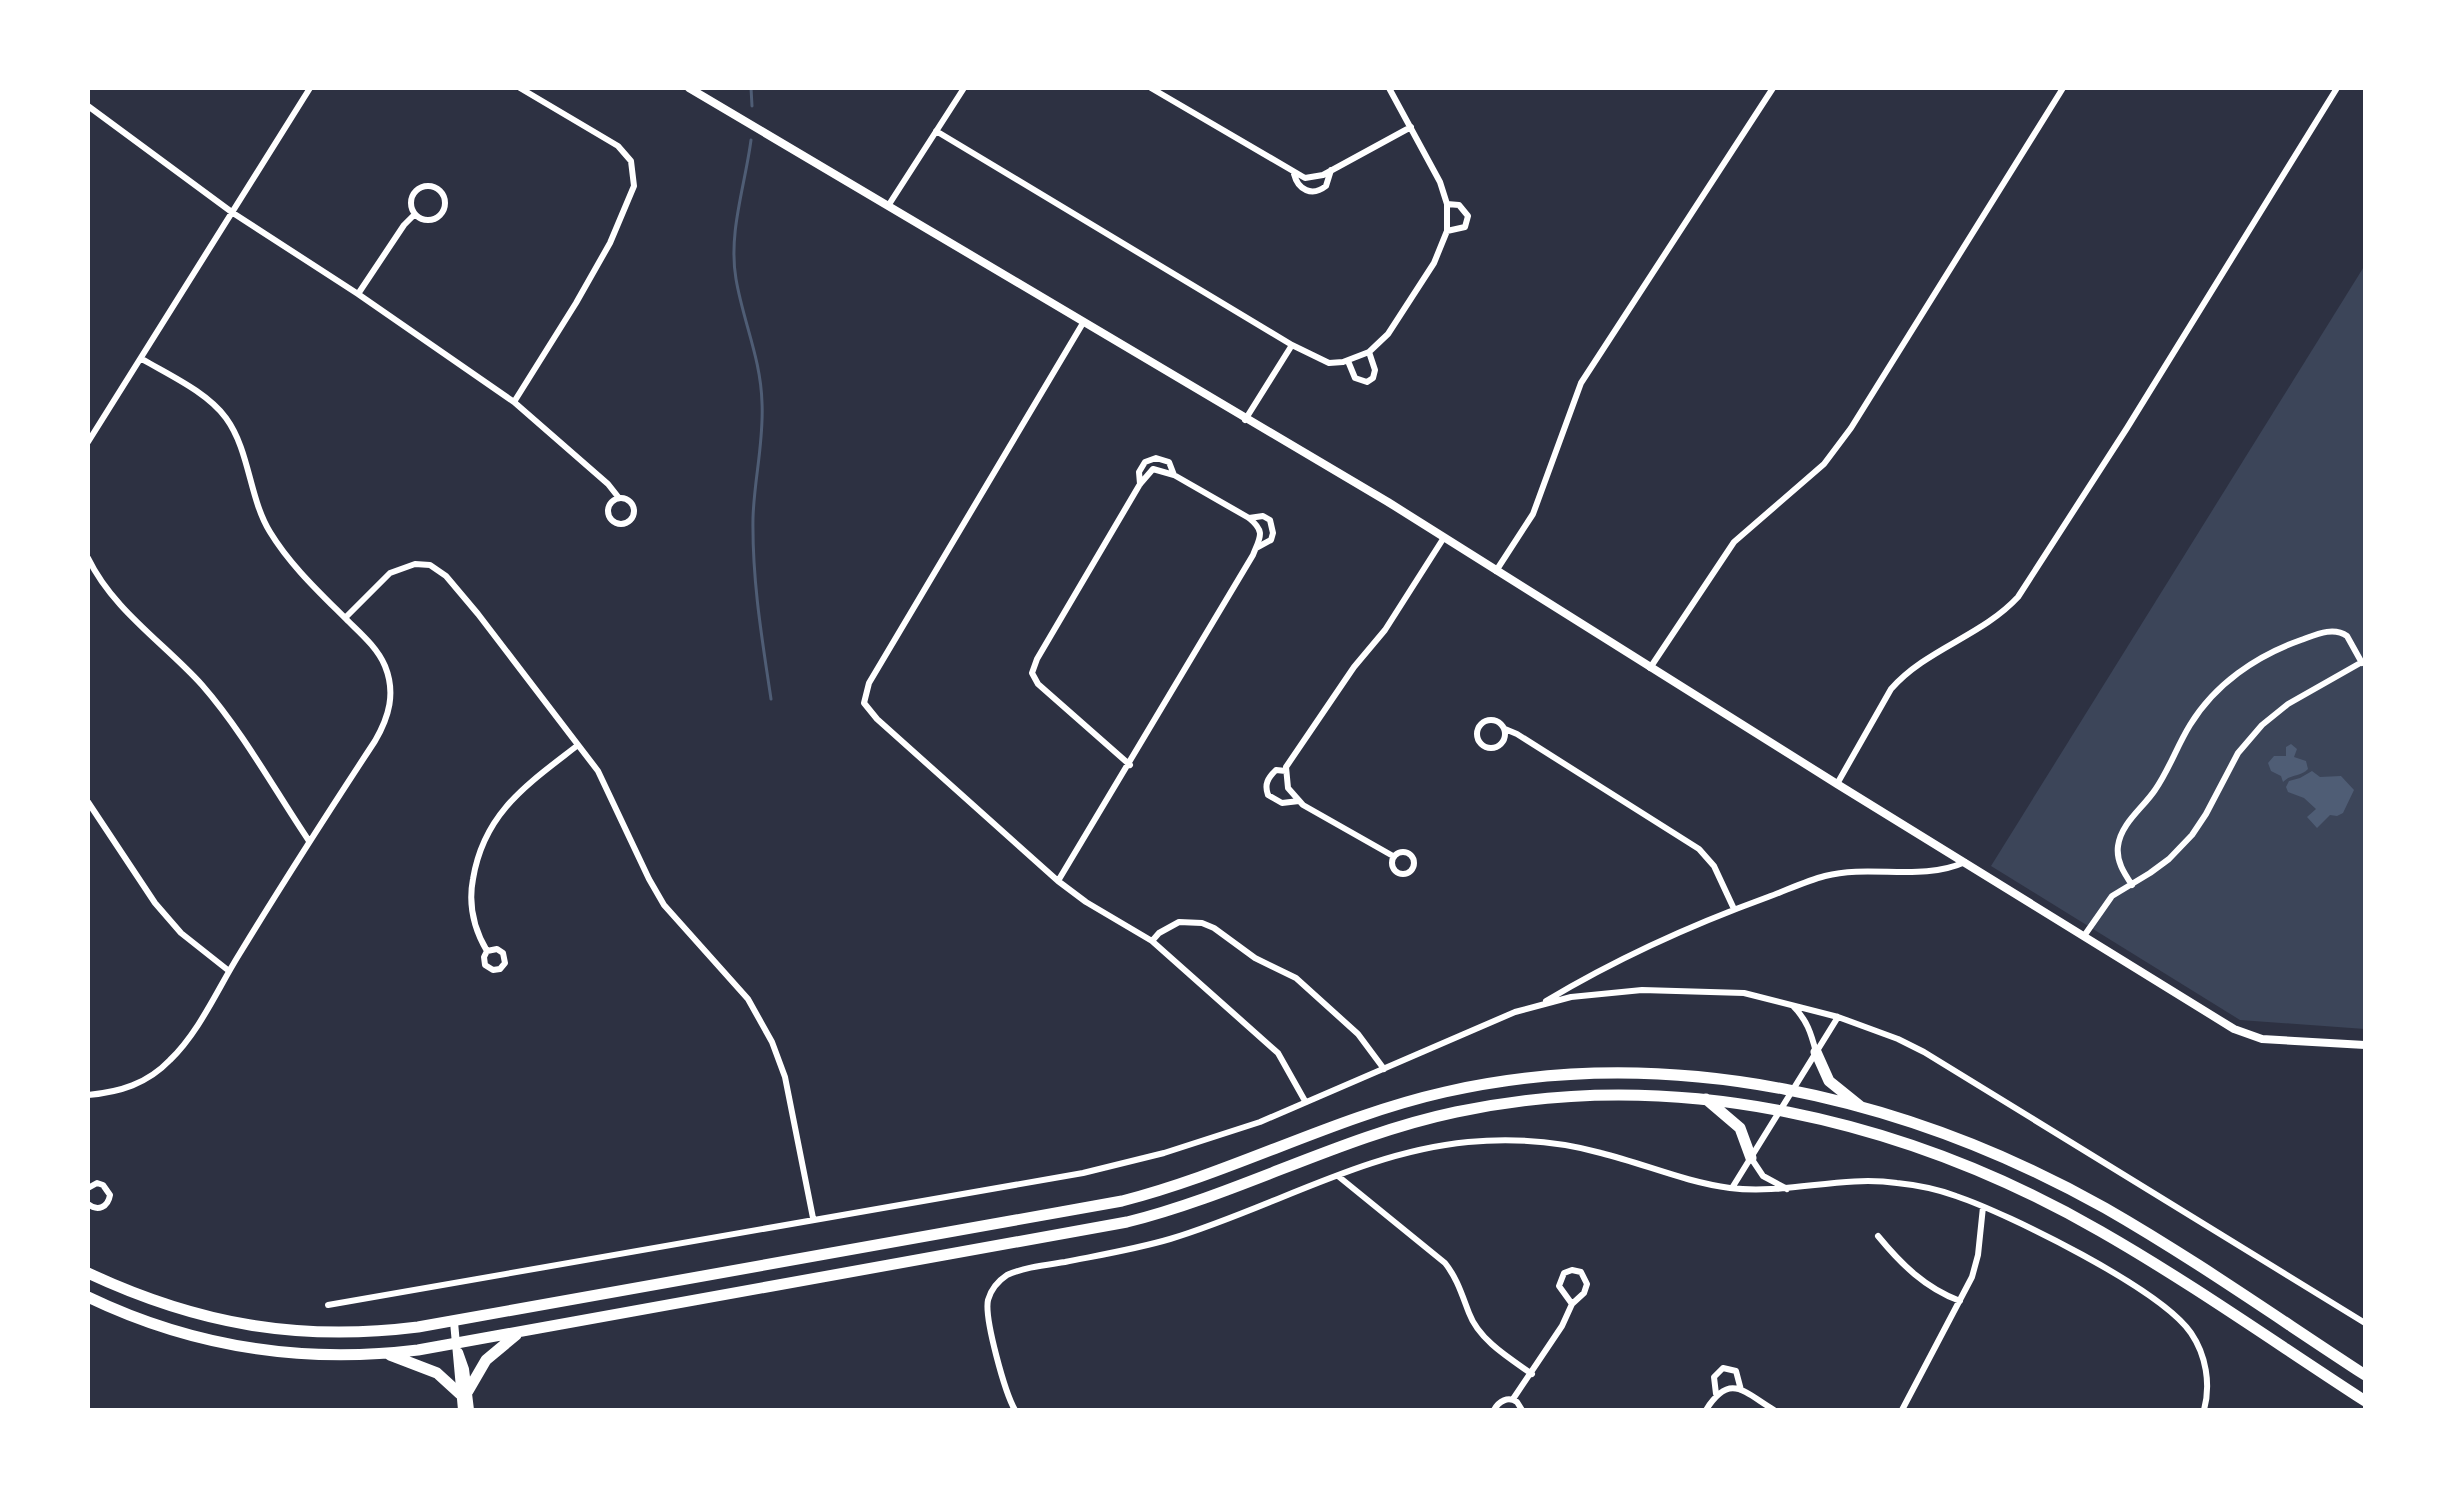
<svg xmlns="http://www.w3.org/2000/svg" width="2453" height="1498" font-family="Manrope,sans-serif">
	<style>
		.green { fill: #3c4559 }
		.water { fill: #4f5d75 }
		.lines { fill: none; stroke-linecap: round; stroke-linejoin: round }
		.stream { stroke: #4f5d75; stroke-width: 3 }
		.minor { stroke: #fff; stroke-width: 6 }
		.tertiary { stroke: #fff; stroke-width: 8 }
		.trunk { stroke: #fff; stroke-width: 11 }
	</style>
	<rect width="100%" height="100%" fill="#2d3142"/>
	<!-- green -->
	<path class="green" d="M2365,265V1029L2240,1020L1991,866Z"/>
	<!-- water -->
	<path class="water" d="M2291,744L2297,749L2294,757L2306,761L2308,769C2301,777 2290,774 2283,782L2281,776L2271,771L2268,763L2274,756H2286V747Z
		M2312,771L2320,777L2341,776L2354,790L2343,813L2337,816L2330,815L2317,828L2307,817L2316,809L2304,798L2288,792L2286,787L2289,781L2300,778Z"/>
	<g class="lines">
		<!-- stream -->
		<path class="stream" d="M751,88L752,106
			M751,140C745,186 728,233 736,279C743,321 761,359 762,403C764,442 754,480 753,518C752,580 762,639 771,699"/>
		<!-- minor -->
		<path class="minor" d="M1151,88L1305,178L1323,175L1411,127
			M88,106L233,213L358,294L514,402L608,484L619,498
			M936,131L1292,345
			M1294,174C1298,190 1312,197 1326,186L1331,170
			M411 203a17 17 0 1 1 34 0a17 17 0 1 1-34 0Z
			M1447,204L1459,205L1468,216L1465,227L1447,231
			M888,206L964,88
			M358,294L404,225L415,214
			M1083,323L869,683L864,703L877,719L1058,881L1086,902L1152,941L1278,1053L1305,1101
			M1348,361L1355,378L1367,382L1373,378L1375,370L1369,352
			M514,402L576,303L610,243L634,186L631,161L618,146L520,88
			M1245,420L1292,345L1329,363L1343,362L1369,352L1388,334L1434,263L1447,231V204L1440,182L1389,88
			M88,442L310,88
			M1140,484L1139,472L1145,462L1156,458L1169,462L1174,475
			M608 511a13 13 0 1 1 26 0a13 13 0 1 1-26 0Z
			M1249,518L1263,516L1270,520L1273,533L1271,540L1256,548
			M88,558C113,610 164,643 202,685C243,732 274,789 309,841
			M1496,571L1533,514L1581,383L1773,88
			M345,618L390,573L415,564L430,565L446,576L478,614L598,771L649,879L664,905L748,999L772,1042L785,1077L813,1218
			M1650,668L1734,542L1824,464L1851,428L2063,88
			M1477 734a14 14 0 1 1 28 0a14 14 0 1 1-28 0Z
			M1505,729L1517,734L1699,849L1714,866L1734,909
			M1286,771L1276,770C1268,778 1264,784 1268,795L1282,803L1299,801
			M1837,784L1891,689C1926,649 1982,636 2018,597L2127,428L2337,88
			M88,802L155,903L181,933L229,971
			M1392 863a11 11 0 1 1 22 0a11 11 0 1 1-22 0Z
			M1393,856L1303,805L1288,788L1286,767L1354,667L1385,630L1443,539
			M1058,881L1253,555C1260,537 1266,532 1249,518L1174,475L1153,469L1140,484L1037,659L1032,673L1038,684L1130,765
			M2132,885C2124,873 2116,861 2118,846C2121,823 2143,808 2155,790C2169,770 2177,746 2190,725C2215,684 2256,656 2301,640C2315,635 2333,626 2347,636L2362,663
			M2084,936L2112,896L2150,873L2169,859L2192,835L2206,814L2238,753L2262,725L2288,704L2362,662
			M1152,941L1159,933L1179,922L1202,923L1214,928L1255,958L1296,978L1358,1034L1384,1069
			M487,951L497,949L503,953L505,963L500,969L493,970L485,965L484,957L487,951C474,929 468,905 473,879C484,812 528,784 578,745
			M1546,1001C1616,959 1691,925 1768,897C1787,890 1806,881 1825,876C1871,864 1921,882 1965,862
			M1793,1006C1807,1020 1811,1033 1816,1052
			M88,1095C120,1092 147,1084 170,1060C200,1031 218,988 240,953C284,881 329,811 375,741C389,717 396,693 385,666C377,647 360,633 346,619C319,592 290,565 270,532C249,498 250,451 226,418C207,392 169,375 142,359
			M1751,1158L1763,1176L1787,1189
			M1338,1176L1445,1263C1457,1278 1462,1295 1469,1313C1479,1340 1509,1358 1532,1374
			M88,1188L97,1183L103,1185L110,1195C108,1207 98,1212 88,1204
			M1732,1188L1838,1017
			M1878,1236C1901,1264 1925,1288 1960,1301
			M1572,1270L1581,1272L1587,1284L1584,1293L1572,1304L1559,1286L1564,1273Z
			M328,1305L1083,1173L1164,1153L1260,1122L1515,1012L1571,997L1642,990L1744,993L1838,1017L1898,1039L1924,1052L2365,1323
			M1716,1394L1714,1377L1723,1368L1736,1371L1741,1390
			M1513,1399L1562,1326L1572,1304
			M1015,1410C1005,1393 984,1318 988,1300C991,1289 998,1281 1007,1275C1025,1267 1046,1265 1065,1262C1100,1255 1136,1249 1170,1239C1270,1209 1363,1152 1468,1142C1513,1138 1558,1141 1601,1153C1645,1164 1685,1182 1730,1188C1786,1195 1841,1175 1897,1183C1917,1185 1937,1189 1956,1196C2009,1214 2161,1289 2191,1333C2206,1355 2211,1384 2204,1410
			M1494,1410C1499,1401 1508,1396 1517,1402L1522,1410
			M1706,1410C1730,1372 1744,1392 1774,1410
			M1902,1410L1972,1277L1978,1255L1983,1207"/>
		<!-- tertiary -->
		<path class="tertiary" d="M689,88L1388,502L1837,784L2234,1029L2262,1039L2365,1045
			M454,1322L462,1410
			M459,1352L465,1369L470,1410"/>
		<!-- trunk -->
		<path class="trunk" d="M1816,1052L1829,1081L1860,1106
			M1706,1099L1740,1128L1751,1158
			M88,1273C197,1324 298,1342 418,1327L1122,1201C1232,1173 1334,1117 1445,1092C1670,1041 1907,1097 2105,1208C2194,1259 2279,1319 2365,1375
			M88,1297C192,1347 303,1364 418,1350L1127,1222C1239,1194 1342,1136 1456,1112C1677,1065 1907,1120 2100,1231C2191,1283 2277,1344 2365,1401
			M390,1355L437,1373L460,1394
			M468,1391L486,1360L516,1335"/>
	</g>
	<!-- border -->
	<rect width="2453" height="1498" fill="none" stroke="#ffffff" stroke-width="180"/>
</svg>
